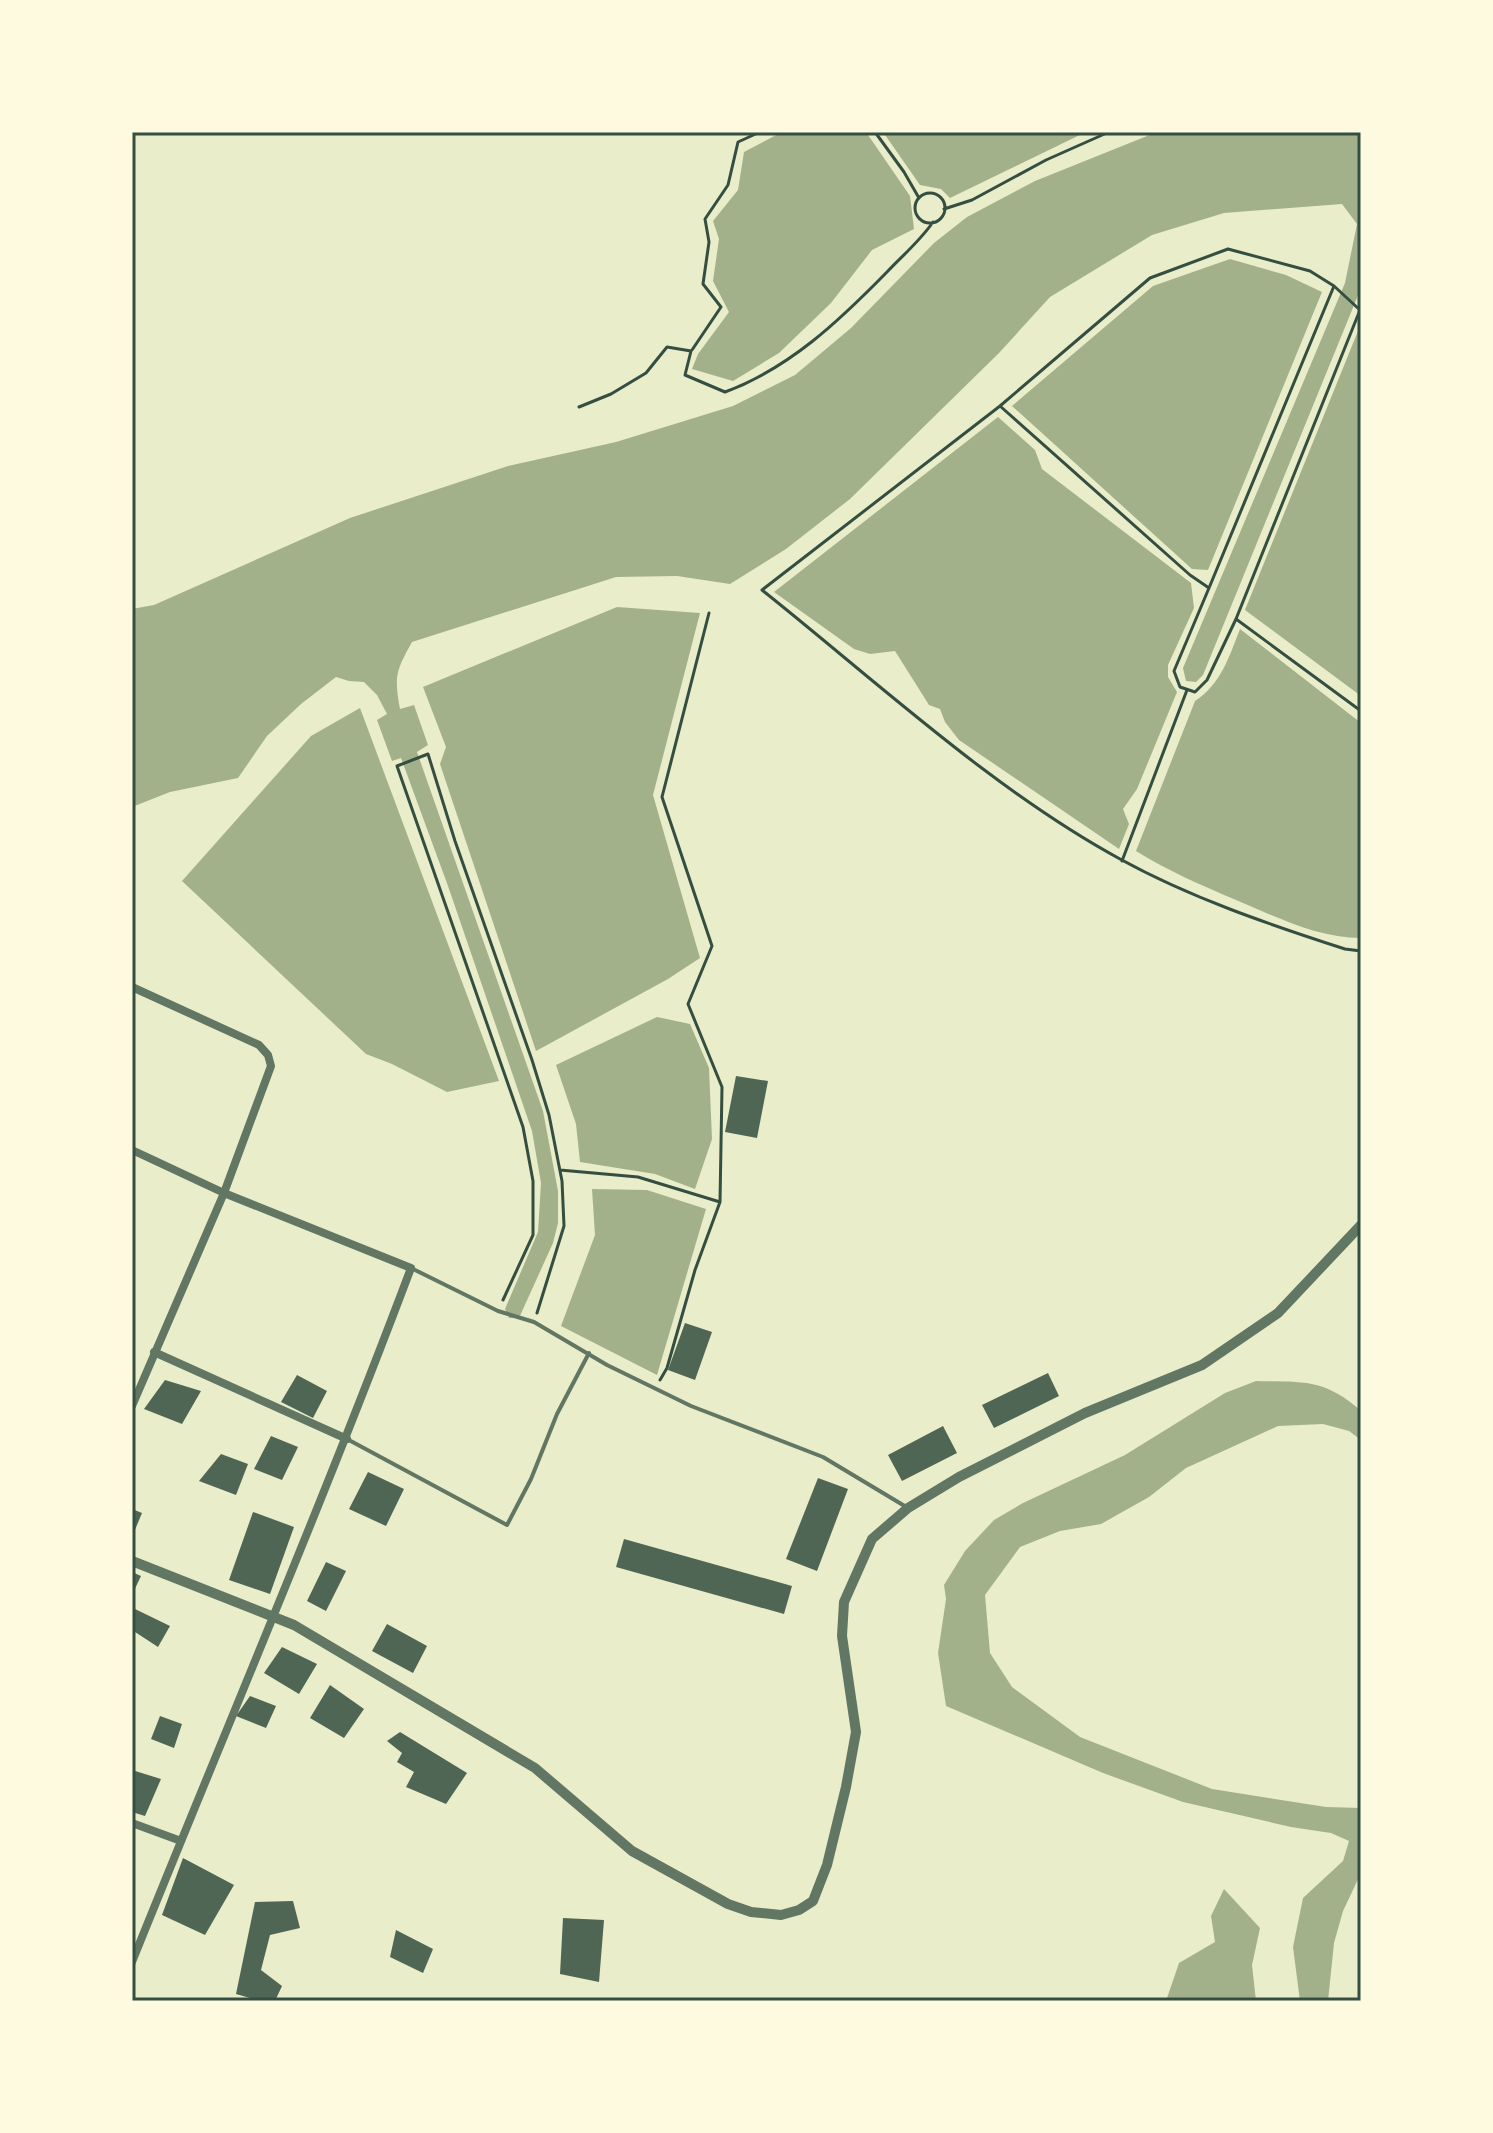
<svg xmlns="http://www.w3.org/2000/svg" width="1493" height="2133" font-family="Lora,serif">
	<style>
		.water { fill: #a3b18a }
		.building { fill: #4f6655 }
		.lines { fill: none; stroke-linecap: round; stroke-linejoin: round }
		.path { stroke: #344e41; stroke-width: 3 }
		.service { stroke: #617663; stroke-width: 4 }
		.minor { stroke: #617663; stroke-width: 8 }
		.tertiary { stroke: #617663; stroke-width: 10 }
		.neatline { fill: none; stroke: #344e41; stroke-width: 3 }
	</style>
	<rect width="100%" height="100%" fill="#e9edc9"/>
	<!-- water -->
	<path class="water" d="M782,132H866L910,196L914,229L872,250L831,303L779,353L733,381L692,369L698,354L729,312L713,281L719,239L713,221L738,190L744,152Z
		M883,132H1086L950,198L941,189L920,185Z
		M1157,132H1361V288L1203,675L1196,682L1186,681L1183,668L1345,283L1357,224L1342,204L1224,213L1152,235L1050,297L999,353L850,499L786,549L730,584L677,576L616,577L412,642C396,671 394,676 400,709L414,705L428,745L417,752L543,1111L558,1191V1223L553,1243L519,1318H509L505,1309L538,1232L541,1183L532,1131L448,886L401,758L392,761L377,720L387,714L377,695L364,682L349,681L336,677L301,704L267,736L238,778L170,792L132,807V609L154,605L350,518L508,466L616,442L733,406L795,375L851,328L934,243L967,217L1035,181Z
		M1230,259L1286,275L1322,292L1208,570L1192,569L1012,406L1153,286Z
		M1358,331L1361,333V696L1245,610Z
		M998,417L1035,450L1042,469L1191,583L1194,608L1168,665V677L1177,692L1137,789L1123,809L1129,824L1119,849L959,740L945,722L940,709L929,705L895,651L870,654L854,649L774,592Z
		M617,607L700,613L653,795L700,958L668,979L536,1051L440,764L446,747L423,687Z
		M1240,629L1361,723V938C1317,938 1277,917 1236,900C1201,885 1168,871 1136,851L1195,701C1221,684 1229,657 1240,629Z
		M360,708L499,1081L447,1092L392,1064L366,1054L182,881L311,736Z
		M657,1017L690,1024L709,1068L712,1139L695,1189L655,1174L580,1162L576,1124L556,1065Z
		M592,1189L647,1190L706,1209L657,1375L561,1326L595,1235Z
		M1256,1381C1303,1382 1324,1378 1361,1411V1440L1349,1431L1323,1424L1278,1426L1186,1468L1149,1497L1101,1524L1060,1531L1020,1547L985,1595L990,1653L1012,1687L1080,1737L1212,1789L1326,1807L1361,1808V1873L1343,1911L1334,1943L1328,2001H1300L1293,1947L1303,1898L1343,1861L1349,1841L1331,1833L1291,1827L1183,1802L1103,1773L946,1706L938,1653L946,1599L944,1585L965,1551L994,1520L1023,1503L1125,1455L1225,1393Z
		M1224,1889L1260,1928L1252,1965L1256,2001H1166L1179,1963L1215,1942L1211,1916Z"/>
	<!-- building -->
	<path class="building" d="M736,1076L768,1081L757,1138L725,1132Z
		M685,1323L712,1332L695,1380L668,1370Z
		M1048,1373L1059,1396L994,1428L982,1405Z
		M297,1375L327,1391L313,1418L281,1402Z
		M165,1380L201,1391L182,1424L144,1409Z
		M943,1426L957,1453L902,1481L888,1455Z
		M271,1436L298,1447L282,1480L254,1469Z
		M221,1454L248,1464L236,1495L199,1481Z
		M368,1472L404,1489L386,1526L349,1509Z
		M818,1478L848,1489L817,1571L786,1559Z
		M132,1509L142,1513L132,1537Z
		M253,1512L294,1527L270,1594L229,1580Z
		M624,1539L792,1586L784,1614L616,1567Z
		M326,1562L346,1571L326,1611L307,1601Z
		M132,1572L141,1576L132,1595Z
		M135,1609L170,1626L158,1647L132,1630V1613Z
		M387,1624L427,1646L413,1673L372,1651Z
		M282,1647L317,1664L299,1694L264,1673Z
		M330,1685L364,1709L344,1738L310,1718Z
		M250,1696L276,1706L266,1728L236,1716Z
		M160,1716L182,1724L174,1748L151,1739Z
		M400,1732L467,1773L446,1804L406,1787L414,1772L397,1762L402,1753L387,1741Z
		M132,1770L161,1779L145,1816L132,1812Z
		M183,1858L234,1885L205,1935L162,1915Z
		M293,1901L300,1928L270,1935L261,1970L282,1986L275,2001H260L236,1994L255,1902Z
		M563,1918L604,1920L599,1982L560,1974Z
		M396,1930L433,1949L423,1973L390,1957Z"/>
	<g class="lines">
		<!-- path -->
		<path class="path" d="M875,132L904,172L919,198
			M915 208a15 15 0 1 1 30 0a15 15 0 1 1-30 0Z
			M944,209L972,200L1046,160L1109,132
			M1361,311L1334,286L1310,271L1228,249L1150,278L1000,406L762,590C875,680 993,790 1120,859C1191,898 1268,924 1345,949L1361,951
			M692,350L721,307L703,284L709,242L705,219L728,185L738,142L760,132
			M1000,406L1190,575L1209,588L1334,286
			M579,407L611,394L646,373L667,347L691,351L685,375L725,392C790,368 840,320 887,272C903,255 920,241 933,222
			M1209,588L1174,671L1180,687L1195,692L1207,680L1236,619L1360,310
			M1236,619L1361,711
			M1122,861L1187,690
			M560,1170L638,1177L720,1202L722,1087L688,1004L712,946L662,797L709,613
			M503,1300L533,1235V1181L523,1127L397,766L428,754L455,841L532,1060L549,1115L562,1181L564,1226L537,1313
			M660,1380L667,1368L695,1270L720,1202"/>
		<!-- service -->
		<path class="service" d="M413,1269L498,1311L534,1322L607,1365L691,1406L823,1457L908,1508
			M347,1439L507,1525L531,1479L557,1414L589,1353"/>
		<!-- minor -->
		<path class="minor" d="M132,987L259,1045L268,1055L271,1066L224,1193L132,1406
			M132,1150L224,1193L411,1268C323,1502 225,1731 132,1962
			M154,1352L347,1439
			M132,1823L181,1841"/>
		<!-- tertiary -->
		<path class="tertiary" d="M132,1561L294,1625L535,1768L632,1851L728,1904L751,1912L781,1915L799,1910L813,1901L827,1865L846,1787L856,1732L842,1636L844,1602L872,1539L908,1508L959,1477L1085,1413L1202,1365L1278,1313L1361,1225"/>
	</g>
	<!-- border -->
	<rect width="1493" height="2133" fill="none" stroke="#fefae0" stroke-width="268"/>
	<rect x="134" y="134" width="1225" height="1865" class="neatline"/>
</svg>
